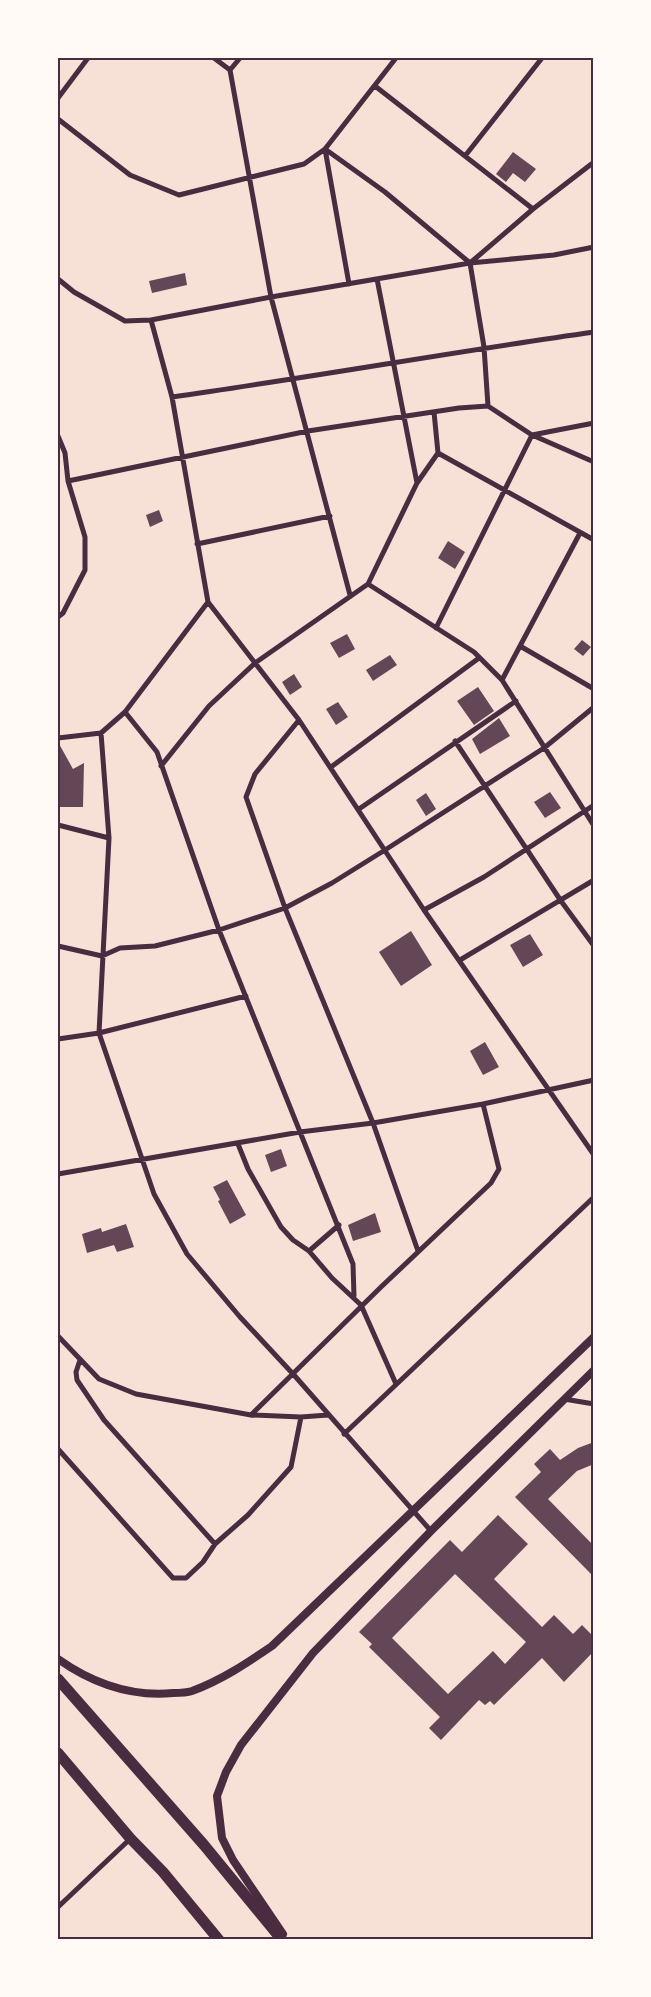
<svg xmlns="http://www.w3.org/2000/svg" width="651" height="1997" font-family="'Nunito Sans',sans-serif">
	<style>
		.building { fill: #644757; fill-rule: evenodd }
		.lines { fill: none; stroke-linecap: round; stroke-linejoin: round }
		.minor { stroke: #4a2c40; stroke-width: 5 }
		.tertiary { stroke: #4a2c40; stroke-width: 8 }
		.motorway { stroke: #4a2c40; stroke-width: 11 }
		.neatline { fill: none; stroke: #4a2c40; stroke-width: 2 }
	</style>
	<rect width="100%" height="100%" fill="#f7e1d7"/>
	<!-- building -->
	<path class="building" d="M513,152L536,169L525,182L513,173L506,182L496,174Z
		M185,273L187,285L152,293L149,281Z
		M159,510L163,521L150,527L146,515Z
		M448,541L465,552L455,569L438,558Z
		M347,634L355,649L339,658L330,643Z
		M582,640L591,647L583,656L574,649Z
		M390,655L397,665L373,681L366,670Z
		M294,674L302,687L290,695L282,682Z
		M478,687L494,711L474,725L457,701Z
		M338,702L348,717L336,725L326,709Z
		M499,718L510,736L480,754L472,739Z
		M58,742L73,769L84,763L83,807H58Z
		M550,792L561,808L545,818L534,802Z
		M426,793L436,809L426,816L416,800Z
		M411,931L432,965L401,986L379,952Z
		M530,934L543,955L523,967L510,945Z
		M485,1042L499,1067L483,1075L470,1051Z
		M281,1149L287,1166L271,1172L265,1155Z
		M227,1180L246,1215L230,1224L218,1201L220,1200L213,1187Z
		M375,1213L381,1232L353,1241L348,1225Z
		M126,1224L134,1247L117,1252L114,1245L87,1253L82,1234L101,1228L102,1232Z
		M594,1442V1464L577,1471L548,1499L594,1546V1577L515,1497L541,1472L534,1464L550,1449L560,1460L578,1448Z
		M498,1515L528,1544L494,1579L542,1627L554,1615L573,1634L582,1625L594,1637V1651L564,1682L542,1658L494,1705L490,1701L485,1705L479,1700L441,1740L429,1728L440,1717L369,1647L372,1644L359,1632L450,1540L462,1552ZM455,1574L526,1642L505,1664L493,1651L448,1694L392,1638Z"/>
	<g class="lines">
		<!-- minor -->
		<path class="minor" d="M214,58L230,70
			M240,58L230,70L271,297L350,595
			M375,86L533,209
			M58,98L88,58
			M58,119L130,175L179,195L304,164L325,149L396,58
			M325,149L385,192L470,263L484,347L488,406
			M325,149L349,284
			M465,156L542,58
			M470,263L533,209L594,162
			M58,279L74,292L125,321L151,320L271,297L470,263L554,255L594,247
			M377,279L417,483
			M151,320L172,397L208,602L299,720L424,910L594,1155
			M172,397C313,377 453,352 594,332
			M58,436L65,453L68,481L85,537V570L63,613L58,617
			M438,453L594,540
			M68,481L308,431L459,408L488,406L532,435L594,462
			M197,544L330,516
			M368,584L474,652L502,680L594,826
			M436,628L532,435L594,423
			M520,646L594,689
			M502,680L580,533
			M125,712L157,752L219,930L353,1264L354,1296
			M299,720L255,774L246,797L285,908L373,1123L418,1251
			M101,733L109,838L99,1033L154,1194L187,1254L240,1317L294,1375L431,1531
			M58,738L101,733L125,712L208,602
			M455,741L561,901L594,946
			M161,766L209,706L255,663L368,584L417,483L438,453L434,412
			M331,767L479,658
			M359,809L516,701
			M58,825L109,838
			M424,910L484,877L594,805
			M58,946L102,956L120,948L155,946L219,930L285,908L332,883L385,850L544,748L594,707
			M460,960L594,880
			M58,1039L99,1033L246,996
			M238,1144L248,1169L281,1227L293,1240L309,1251L332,1278L361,1305L396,1384
			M58,1174L300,1132L373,1123L483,1104L594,1080
			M309,1251L339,1225
			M58,1336L99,1379L136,1394L251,1415L301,1417L328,1415
			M80,1360L76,1372L77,1380L104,1420L215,1544
			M564,1399L594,1404
			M251,1415L381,1287L491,1183L499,1169L483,1104
			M344,1434L594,1197
			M58,1449L173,1578H186L203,1562L215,1544L248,1515L291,1467L301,1417
			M58,1907L130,1839"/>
		<!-- tertiary -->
		<path class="tertiary" d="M58,1659C92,1683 131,1697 173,1693C179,1693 186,1693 192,1691C222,1680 247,1663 272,1646L594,1337
			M283,1934L233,1860L222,1838L217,1796L226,1772L241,1745L313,1653L431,1531L594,1370"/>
		<!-- motorway -->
		<path class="motorway" d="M58,1679L204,1845L282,1940
			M58,1753L130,1838L163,1872L219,1940"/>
	</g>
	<!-- border -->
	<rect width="651" height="1997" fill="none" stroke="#fffaf5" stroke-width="118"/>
	<rect x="59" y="59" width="533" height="1879" class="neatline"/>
</svg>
